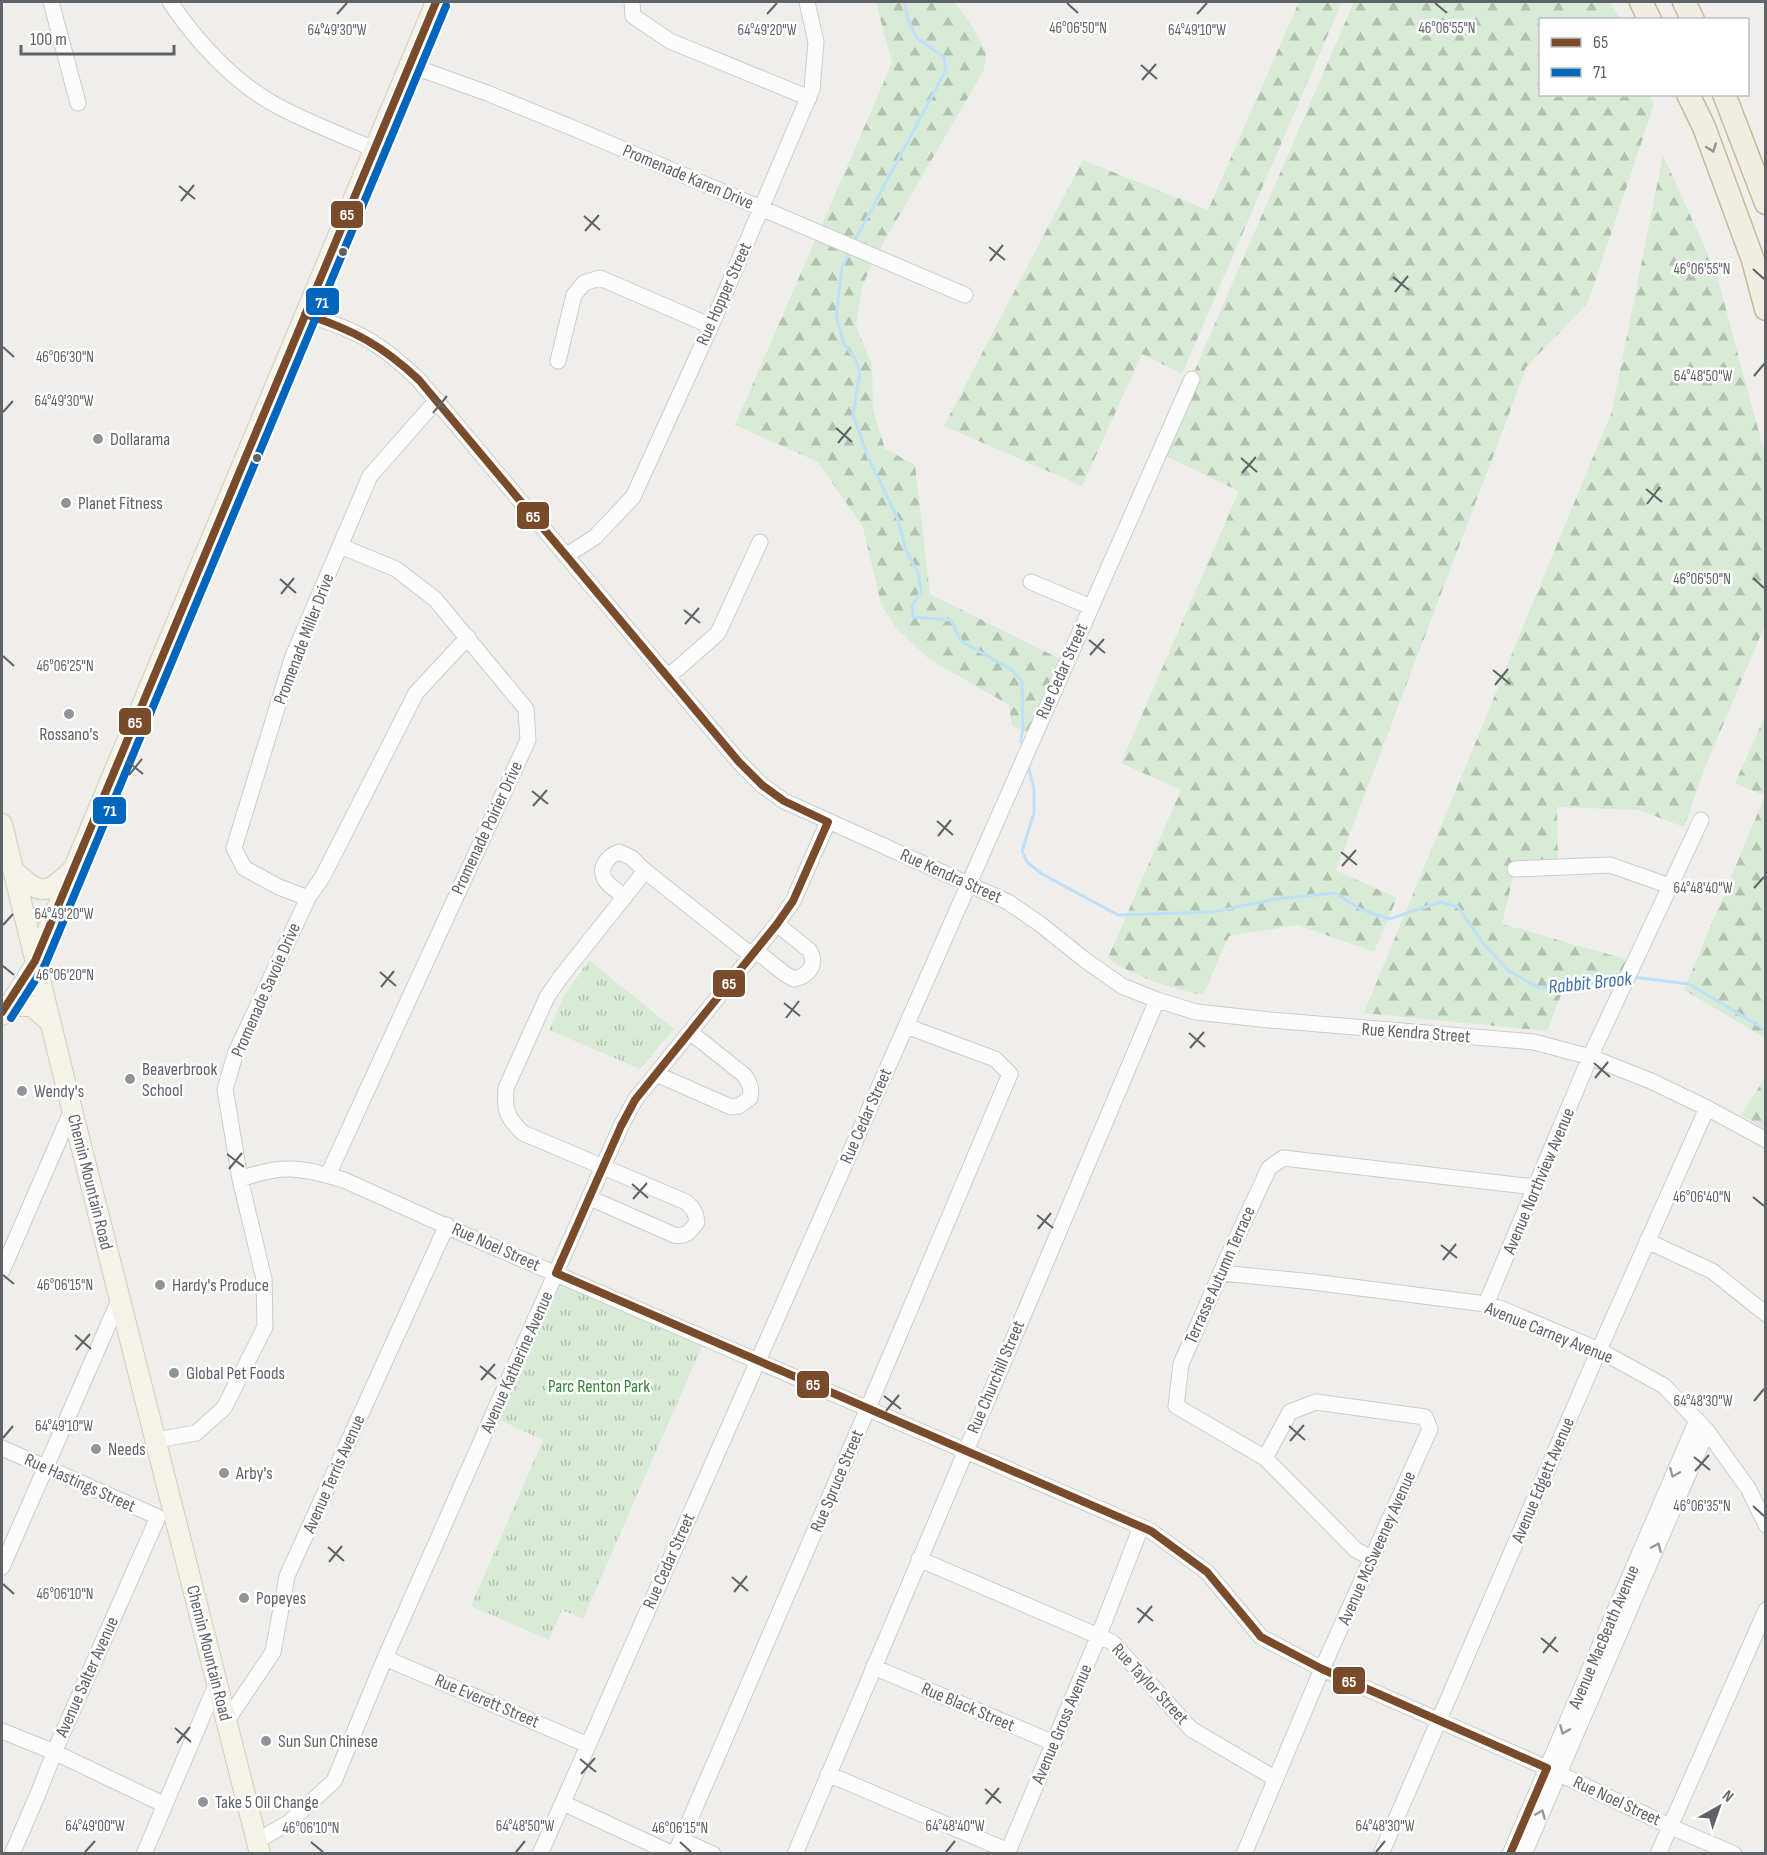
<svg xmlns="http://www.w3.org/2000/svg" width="1767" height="1855" font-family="'Sofia Sans Condensed',sans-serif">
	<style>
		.grass { fill: url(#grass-tufts) }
		.forest { fill: url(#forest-firs) }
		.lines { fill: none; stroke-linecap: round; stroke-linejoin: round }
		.stream { stroke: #bfe0f9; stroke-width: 3 }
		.minor-casing { stroke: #cbcccc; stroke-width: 17 }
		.major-casing { stroke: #d7ceb8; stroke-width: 22 }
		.highway-casing { stroke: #c8b996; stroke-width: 25 }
		.minor { stroke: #fdfcfc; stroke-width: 15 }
		.major { stroke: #f4f2e9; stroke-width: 20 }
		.highway { stroke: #f0ede3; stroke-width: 22 }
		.bus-1-casing { stroke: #fff; stroke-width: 12 }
		.bus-2-casing { stroke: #fff; stroke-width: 12 }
		.bus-1 { stroke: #7a4b2a; stroke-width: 8 }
		.bus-2 { stroke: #0065bd; stroke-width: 8 }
		.oneway { stroke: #929393 }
		.oneway2 { stroke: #96999c }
		.ticks { fill: none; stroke: #5f6368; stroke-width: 2 }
		.bus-dot { fill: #5f6368; stroke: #fff; stroke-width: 2 }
		.poi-dot { fill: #919496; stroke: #fff; stroke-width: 2 }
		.labels { text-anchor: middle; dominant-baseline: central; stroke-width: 5; stroke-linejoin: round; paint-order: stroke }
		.street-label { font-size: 18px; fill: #5f6368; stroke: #fff }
		.poi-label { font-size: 18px; fill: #5f6368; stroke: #fff; text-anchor: start }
		.park-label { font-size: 18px; fill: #348238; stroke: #fff }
		.water-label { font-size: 20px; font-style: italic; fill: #4174aa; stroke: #fff }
		.ticks-label { font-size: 15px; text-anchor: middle; fill: #5f6368; stroke: #fff; stroke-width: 5; stroke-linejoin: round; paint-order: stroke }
		.line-badge { stroke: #fff; stroke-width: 2 }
		.badge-label { font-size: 16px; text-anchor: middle; font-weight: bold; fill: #fff }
	</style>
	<defs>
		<pattern id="grass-tufts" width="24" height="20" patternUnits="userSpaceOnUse" patternTransform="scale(1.5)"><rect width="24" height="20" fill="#d8ebd6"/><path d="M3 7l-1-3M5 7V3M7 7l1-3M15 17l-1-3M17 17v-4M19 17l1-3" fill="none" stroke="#b2c2b1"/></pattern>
		<pattern id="forest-firs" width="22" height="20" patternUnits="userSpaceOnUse" patternTransform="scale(1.5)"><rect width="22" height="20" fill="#d8ebd6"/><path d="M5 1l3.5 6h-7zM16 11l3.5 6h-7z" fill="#b2c2b1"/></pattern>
	</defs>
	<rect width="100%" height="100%" fill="#efeeea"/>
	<!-- grass -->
	<path class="grass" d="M589,960L674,1029L640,1069L549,1030L564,996Z
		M559,1284L702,1346L583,1619L562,1610L549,1640L471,1606L543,1440L500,1420Z"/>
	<!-- forest -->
	<path class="forest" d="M876,2H954L973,27L986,52L984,70L875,257L862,287L856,326L872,365L873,409L885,449L915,465L930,594L1066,662L1034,735L1012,726L1009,705L929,659L895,627L881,604L863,527L818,462L735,425L892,63Z
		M1299,2H1342L1182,374L1142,354L1082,486L944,426L1083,160L1208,210Z
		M1354,2H1610L1620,19L1540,20V94L1650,95L1654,105L1588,303L1526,367L1505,425L1336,870L1397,898L1374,952L1298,925L1229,936L1203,995C1170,988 1136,978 1108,958L1181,790L1121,763L1239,491L1159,453Z
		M1663,155L1716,272L1765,455V625L1704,770L1684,827L1639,810L1557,807L1558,867L1515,869L1502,924L1635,962L1627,978L1565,985L1547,1031L1364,1013L1612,411Z
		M1765,716V1038L1684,990L1765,796L1735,783Z
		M1765,1078V1129L1741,1115Z"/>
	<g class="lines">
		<!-- stream -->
		<path class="stream" d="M854,242L946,70L944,57L916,37L907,17L905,2
			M850,251L842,267L836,316L844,344L856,360L860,373L853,415L868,457L897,517L906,550L918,573L921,591L912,606L913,617L951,620L961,641L1012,670L1022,681L1023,727L1021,741L1023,748
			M1028,766L1034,789V813L1022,851L1027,862L1042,874L1118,915L1213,912L1275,899L1335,893L1360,909L1389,919L1441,902L1458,907L1483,943L1509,971L1539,988L1621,979
			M1633,977L1689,984L1766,1030"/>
		<!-- minor casing -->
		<g class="minor-casing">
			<path id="minor" d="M51,2L78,103
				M170,2C195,40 234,82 274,104C304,121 342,135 374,149
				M632,2L633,16L670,41L809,98
				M409,65L487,93L573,128L965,295
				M305,314C329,322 354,330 375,344C391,354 405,367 419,380L739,762L762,785L784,801L1008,902L1040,924L1085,960L1122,986L1157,1000L1196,1012L1270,1020L1534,1042L1590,1057L1651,1081L1707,1108L1766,1140
				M558,361L574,295L584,283L600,278L711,326
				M567,555L595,537L633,497L711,326L812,89L816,42L807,2
				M1031,582L1091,607
				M668,677L718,633L760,542
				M1515,869L1610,865L1670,886
				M625,897C619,892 610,887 605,880C598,867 608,856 619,852L632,858L645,871
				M308,898L279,887L244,868L234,848L293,656L370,476L437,400
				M755,950L785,974L794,979C809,976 818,964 809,950L777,924
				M2,1012L35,961
				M656,1074L731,1107L739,1106L750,1098C752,1088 750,1083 744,1075L690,1032
				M328,1175L528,740L526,709L435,599L396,569L340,546
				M240,1179C255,1174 271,1169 287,1169C304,1168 327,1175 344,1180L466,1235L1151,1531L1207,1572L1261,1637L1322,1669L1547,1768L1678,1830L1734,1854
				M590,1198L674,1235C686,1237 690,1232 697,1222C696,1213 693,1208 686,1202L523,1133C507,1118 504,1110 506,1088L547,997L560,978L645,871L751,955
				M1647,1241L1712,1271L1766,1314
				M2,1271L72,1110
				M1221,1273L1313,1282L1486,1304L1502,1309L1599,1350L1664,1386L1707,1431L1748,1488L1766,1525
				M1486,1304L1590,1057L1701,820
				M156,1440L196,1433L224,1408L265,1327L264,1279L240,1179L225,1089L236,1052L308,898L323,876L416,693L468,637
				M2,1448L158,1517
				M1371,1558L1356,1550L1265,1458L1176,1406L1181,1364L1225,1263L1269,1168L1283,1158L1535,1187
				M919,1559L1112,1642L1191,1729L1276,1779
				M2,1567L120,1298
				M385,1658L588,1745
				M874,1666L883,1671L1054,1743
				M226,1722L273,1652L287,1576L447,1225
				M2,1731L54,1752L165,1805
				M828,1774L1008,1851
				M563,1803L673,1854
				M682,1840L713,1854
				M257,1841L288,1823L334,1781L385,1658L621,1126L635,1100L777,924L793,901L828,822
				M12,1854L38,1794L56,1748L158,1517
				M144,1854L216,1685
				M540,1854L1192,379
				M675,1854L868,1408L1010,1074L995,1059L906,1026
				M795,1854L1157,1000
				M1007,1854L1099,1635L1141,1527
				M1244,1854L1322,1669L1430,1429L1425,1417L1316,1402L1290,1412L1265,1458
				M1381,1854L1599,1350L1707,1108
				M1510,1854L1697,1420
				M1524,1854L1707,1431
				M1658,1854L1766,1610"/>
		</g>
		<!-- major casing -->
		<g class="major-casing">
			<path id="major" d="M2,824L68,1094L260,1854
				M13,870C39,894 45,897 71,871
				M35,961L436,2
				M2,1015L14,1006H32L50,1022"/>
		</g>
		<!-- highway casing -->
		<g class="highway-casing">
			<path id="highway" d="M1641,2L1650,20
				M1684,2L1693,20
				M1688,94L1704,127L1753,260L1766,309
				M1724,94L1766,203"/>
		</g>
		<!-- minor -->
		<use href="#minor" class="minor"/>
		<!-- major -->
		<use href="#major" class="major"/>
		<!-- highway -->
		<use href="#highway" class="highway"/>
		<!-- bus-1 casing -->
		<g class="bus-1-casing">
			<path id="bus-1" d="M305,314C353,330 382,345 419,380L739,762L762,785L784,801L828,822L793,901L777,924L635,1100L621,1126L556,1273L1151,1531L1207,1572L1261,1637L1322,1669L1547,1768L1510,1854
				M2,1012L35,961L436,2"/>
		</g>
		<!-- bus-2 casing -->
		<g class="bus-2-casing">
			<path id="bus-2" d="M11,1018L45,965L446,6"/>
		</g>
		<!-- bus-1 -->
		<use href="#bus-1" class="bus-1"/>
		<!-- bus-2 -->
		<use href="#bus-2" class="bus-2"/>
	</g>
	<!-- one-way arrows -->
	<defs><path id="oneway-chevron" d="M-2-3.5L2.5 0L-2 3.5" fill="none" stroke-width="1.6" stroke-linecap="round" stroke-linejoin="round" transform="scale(1.5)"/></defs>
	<use class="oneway" href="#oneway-chevron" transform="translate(1712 148) rotate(70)"/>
	<g class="oneway2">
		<use href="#oneway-chevron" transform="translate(1674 1473) rotate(113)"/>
		<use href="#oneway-chevron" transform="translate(1657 1547) rotate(-67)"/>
		<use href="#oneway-chevron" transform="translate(1564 1730) rotate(113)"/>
		<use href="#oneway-chevron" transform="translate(1541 1814) rotate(-67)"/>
	</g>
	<!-- ticks -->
	<path class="ticks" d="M1067,3L1078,13M1435,3L1447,13M337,14L347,3M767,14L777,3M1197,14L1207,3M1141,65L1157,79M1142,80L1156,64M179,186L195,199M181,201L194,185M584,216L600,230M585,231L599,215M989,247L1005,260M990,261L1003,245M1753,269L1764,279M1393,277L1409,290M1395,292L1408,276M3,347L14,357M1754,376L1764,364M432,398L448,411M3,412L13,401M433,413L447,396M836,428L852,442M838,443L851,427M1241,458L1257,472M1242,473L1256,457M1646,489L1662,502M1647,504L1660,487M1753,578L1764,588M280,579L296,593M281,594L294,578M684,610L700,623M685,624L699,608M1089,640L1105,653M1090,655L1104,639M3,656L14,666M1493,670L1510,684M1495,685L1508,669M127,761L143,774M129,775L142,759M532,791L548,804M533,806L547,790M937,821L953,835M938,836L951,820M1341,852L1357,865M1342,866L1356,850M1754,888L1764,877M3,925L13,914M3,966L14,975M380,972L396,986M381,987L394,971M784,1003L800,1016M786,1018L799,1001M1189,1033L1205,1047M1190,1048L1204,1032M1594,1063L1610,1077M1595,1078L1608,1062M227,1154L244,1167M229,1169L242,1153M632,1184L648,1198M1753,1197L1764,1206M633,1199L647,1183M1037,1215L1053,1228M1038,1229L1051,1213M1441,1245L1457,1258M1443,1260L1456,1244M3,1275L14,1284M75,1335L91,1349M76,1350L90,1334M480,1366L496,1379M481,1380L495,1364M884,1396L901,1409M1754,1401L1764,1389M886,1411L899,1395M1289,1426L1305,1440M3,1438L13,1426M1290,1441L1304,1425M1694,1457L1710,1470M1695,1471L1709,1455M1753,1506L1764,1516M328,1547L344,1561M329,1562L342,1546M732,1577L748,1591M3,1584L14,1594M734,1592L747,1576M1137,1608L1153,1621M1138,1623L1152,1606M1541,1638L1558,1652M1543,1653L1556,1637M175,1728L191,1742M177,1743L190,1727M580,1759L596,1772M581,1774L595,1758M985,1789L1001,1803M986,1804L999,1788M311,1842L323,1852M680,1842L691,1852M85,1852L95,1841M516,1852L525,1841M946,1852L955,1841M1376,1852L1385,1841"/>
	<!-- markers -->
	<g class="bus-dot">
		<circle cx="343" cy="252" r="5"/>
		<circle cx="257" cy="458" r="5"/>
	</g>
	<g class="poi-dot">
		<circle cx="98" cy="439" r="6"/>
		<circle cx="66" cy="503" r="6"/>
		<circle cx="69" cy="714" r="6"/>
		<circle cx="130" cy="1079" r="6"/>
		<circle cx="22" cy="1091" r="6"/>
		<circle cx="160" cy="1285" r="6"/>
		<circle cx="174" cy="1373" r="6"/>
		<circle cx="96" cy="1449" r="6"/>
		<circle cx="224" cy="1473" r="6"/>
		<circle cx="244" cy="1598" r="6"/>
		<circle cx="266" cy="1741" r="6"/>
		<circle cx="203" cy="1802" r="6"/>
	</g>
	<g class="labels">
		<!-- street labels -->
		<g class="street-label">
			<text transform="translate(688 177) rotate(23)">Promenade Karen Drive</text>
			<text transform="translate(724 294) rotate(-66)">Rue Hopper Street</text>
			<text transform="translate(304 639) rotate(-69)">Promenade Miller Drive</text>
			<text transform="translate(1062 671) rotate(-66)">Rue Cedar Street</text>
			<text transform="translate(487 828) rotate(-65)">Promenade Poirier Drive</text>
			<text transform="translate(951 876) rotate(24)">Rue Kendra Street</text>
			<text transform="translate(266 990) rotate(-66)">Promenade Savoie Drive</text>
			<text transform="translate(1416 1033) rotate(4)">Rue Kendra Street</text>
			<text transform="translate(866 1116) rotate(-66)">Rue Cedar Street</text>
			<text transform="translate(1539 1181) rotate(-67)">Avenue Northview Avenue</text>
			<text transform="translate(90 1182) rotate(76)">Chemin Mountain Road</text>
			<text transform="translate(496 1247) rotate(24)">Rue Noel Street</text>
			<text transform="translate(1220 1275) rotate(-66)">Terrasse Autumn Terrace</text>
			<text transform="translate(1549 1333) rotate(22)">Avenue Carney Avenue</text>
			<text transform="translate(517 1362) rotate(-66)">Avenue Katherine Avenue</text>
			<text transform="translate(996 1377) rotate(-67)">Rue Churchill Street</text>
			<text transform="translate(334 1474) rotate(-66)">Avenue Terris Avenue</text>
			<text transform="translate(1543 1480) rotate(-67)">Avenue Edgett Avenue</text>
			<text transform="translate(837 1481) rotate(-67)">Rue Spruce Street</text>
			<text transform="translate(80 1483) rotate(24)">Rue Hastings Street</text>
			<text transform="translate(1377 1548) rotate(-66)">Avenue McSweeney Avenue</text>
			<text transform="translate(669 1561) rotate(-66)">Rue Cedar Street</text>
			<text transform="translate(1604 1637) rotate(-67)">Avenue MacBeath Avenue</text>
			<text transform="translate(209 1653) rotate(76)">Chemin Mountain Road</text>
			<text transform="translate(87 1677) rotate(-66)">Avenue Salter Avenue</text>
			<text transform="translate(1150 1684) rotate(47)">Rue Taylor Street</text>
			<text transform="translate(487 1701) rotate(23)">Rue Everett Street</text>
			<text transform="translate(968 1707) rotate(23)">Rue Black Street</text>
			<text transform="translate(1062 1724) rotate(-67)">Avenue Gross Avenue</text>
			<text transform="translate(1617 1801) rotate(25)">Rue Noel Street</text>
		</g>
		<!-- poi labels -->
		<g class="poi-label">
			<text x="110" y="439">Dollarama</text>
			<text x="78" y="503">Planet Fitness</text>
			<text x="69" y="734" text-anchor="middle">Rossano's</text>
			<text x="142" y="1069">Beaverbrook<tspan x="142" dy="21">School</tspan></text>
			<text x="34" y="1091">Wendy's</text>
			<text x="172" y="1285">Hardy's Produce</text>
			<text x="186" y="1373">Global Pet Foods</text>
			<text x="108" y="1449">Needs</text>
			<text x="236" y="1473">Arby's</text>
			<text x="256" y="1598">Popeyes</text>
			<text x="278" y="1741">Sun Sun Chinese</text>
			<text x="215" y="1802">Take 5 Oil Change</text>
		</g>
		<!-- park labels -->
		<g class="park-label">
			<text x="599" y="1386">Parc Renton Park</text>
		</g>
		<!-- water labels -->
		<g class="water-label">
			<text transform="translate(1590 983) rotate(-6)">Rabbit Brook</text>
		</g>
	</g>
	<g class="ticks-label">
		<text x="1078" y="33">46°06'50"N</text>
		<text x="1447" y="33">46°06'55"N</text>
		<text x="337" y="35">64°49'30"W</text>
		<text x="767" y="35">64°49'20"W</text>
		<text x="1197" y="35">64°49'10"W</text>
		<text x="1702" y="274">46°06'55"N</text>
		<text x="65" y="362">46°06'30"N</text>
		<text x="1703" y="381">64°48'50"W</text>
		<text x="64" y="406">64°49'30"W</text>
		<text x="1702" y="584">46°06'50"N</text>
		<text x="65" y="671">46°06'25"N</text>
		<text x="1703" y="893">64°48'40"W</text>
		<text x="64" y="919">64°49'20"W</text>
		<text x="65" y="980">46°06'20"N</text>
		<text x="1702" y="1202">46°06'40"N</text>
		<text x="65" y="1290">46°06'15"N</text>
		<text x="1703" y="1406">64°48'30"W</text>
		<text x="64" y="1431">64°49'10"W</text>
		<text x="1702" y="1511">46°06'35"N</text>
		<text x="65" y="1599">46°06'10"N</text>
		<text x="95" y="1831">64°49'00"W</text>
		<text x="525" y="1831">64°48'50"W</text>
		<text x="955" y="1831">64°48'40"W</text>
		<text x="1385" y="1831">64°48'30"W</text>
		<text x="311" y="1833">46°06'10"N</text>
		<text x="680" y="1833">46°06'15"N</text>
	</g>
	<g class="line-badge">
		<rect x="330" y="200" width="34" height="29" rx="6" fill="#7a4b2a"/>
		<rect x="305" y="287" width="35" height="29" rx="6" fill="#0065bd"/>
		<rect x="516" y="501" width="34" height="29" rx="6" fill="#7a4b2a"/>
		<rect x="118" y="707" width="34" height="29" rx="6" fill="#7a4b2a"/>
		<rect x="92" y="796" width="35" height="29" rx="6" fill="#0065bd"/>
		<rect x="712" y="969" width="34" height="29" rx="6" fill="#7a4b2a"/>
		<rect x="796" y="1370" width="34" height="29" rx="6" fill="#7a4b2a"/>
		<rect x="1332" y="1666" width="34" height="29" rx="6" fill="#7a4b2a"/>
	</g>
	<g class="badge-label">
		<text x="347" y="220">65</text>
		<text x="322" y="308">71</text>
		<text x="533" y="522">65</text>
		<text x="135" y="728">65</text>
		<text x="110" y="816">71</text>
		<text x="729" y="989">65</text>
		<text x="813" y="1390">65</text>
		<text x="1349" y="1687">65</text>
	</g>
	<!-- border -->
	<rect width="1767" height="1855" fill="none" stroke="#5f6368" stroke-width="6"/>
	<!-- legend -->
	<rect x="1539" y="18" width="210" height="78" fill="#ffffff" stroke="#bfc1c3" stroke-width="1.5"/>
	<rect x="1551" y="38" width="30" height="9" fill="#7a4b2a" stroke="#bfc1c3" stroke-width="1.5"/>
	<text x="1593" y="48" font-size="18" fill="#5f6368">65</text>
	<rect x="1551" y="68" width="30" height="9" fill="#0065bd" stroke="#bfc1c3" stroke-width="1.5"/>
	<text x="1593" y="78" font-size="18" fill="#5f6368">71</text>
	<!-- north arrow -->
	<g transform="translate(1719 1807) rotate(40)" stroke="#ffffff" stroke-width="4.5" paint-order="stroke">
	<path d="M0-4.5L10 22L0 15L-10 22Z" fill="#5f6368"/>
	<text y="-9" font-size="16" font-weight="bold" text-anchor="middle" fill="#5f6368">N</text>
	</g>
	<!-- scale -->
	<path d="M21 45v9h153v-9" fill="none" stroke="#5f6368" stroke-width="3"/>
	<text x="30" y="45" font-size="18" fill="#5f6368" stroke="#ffffff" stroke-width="4.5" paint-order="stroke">100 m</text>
</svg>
